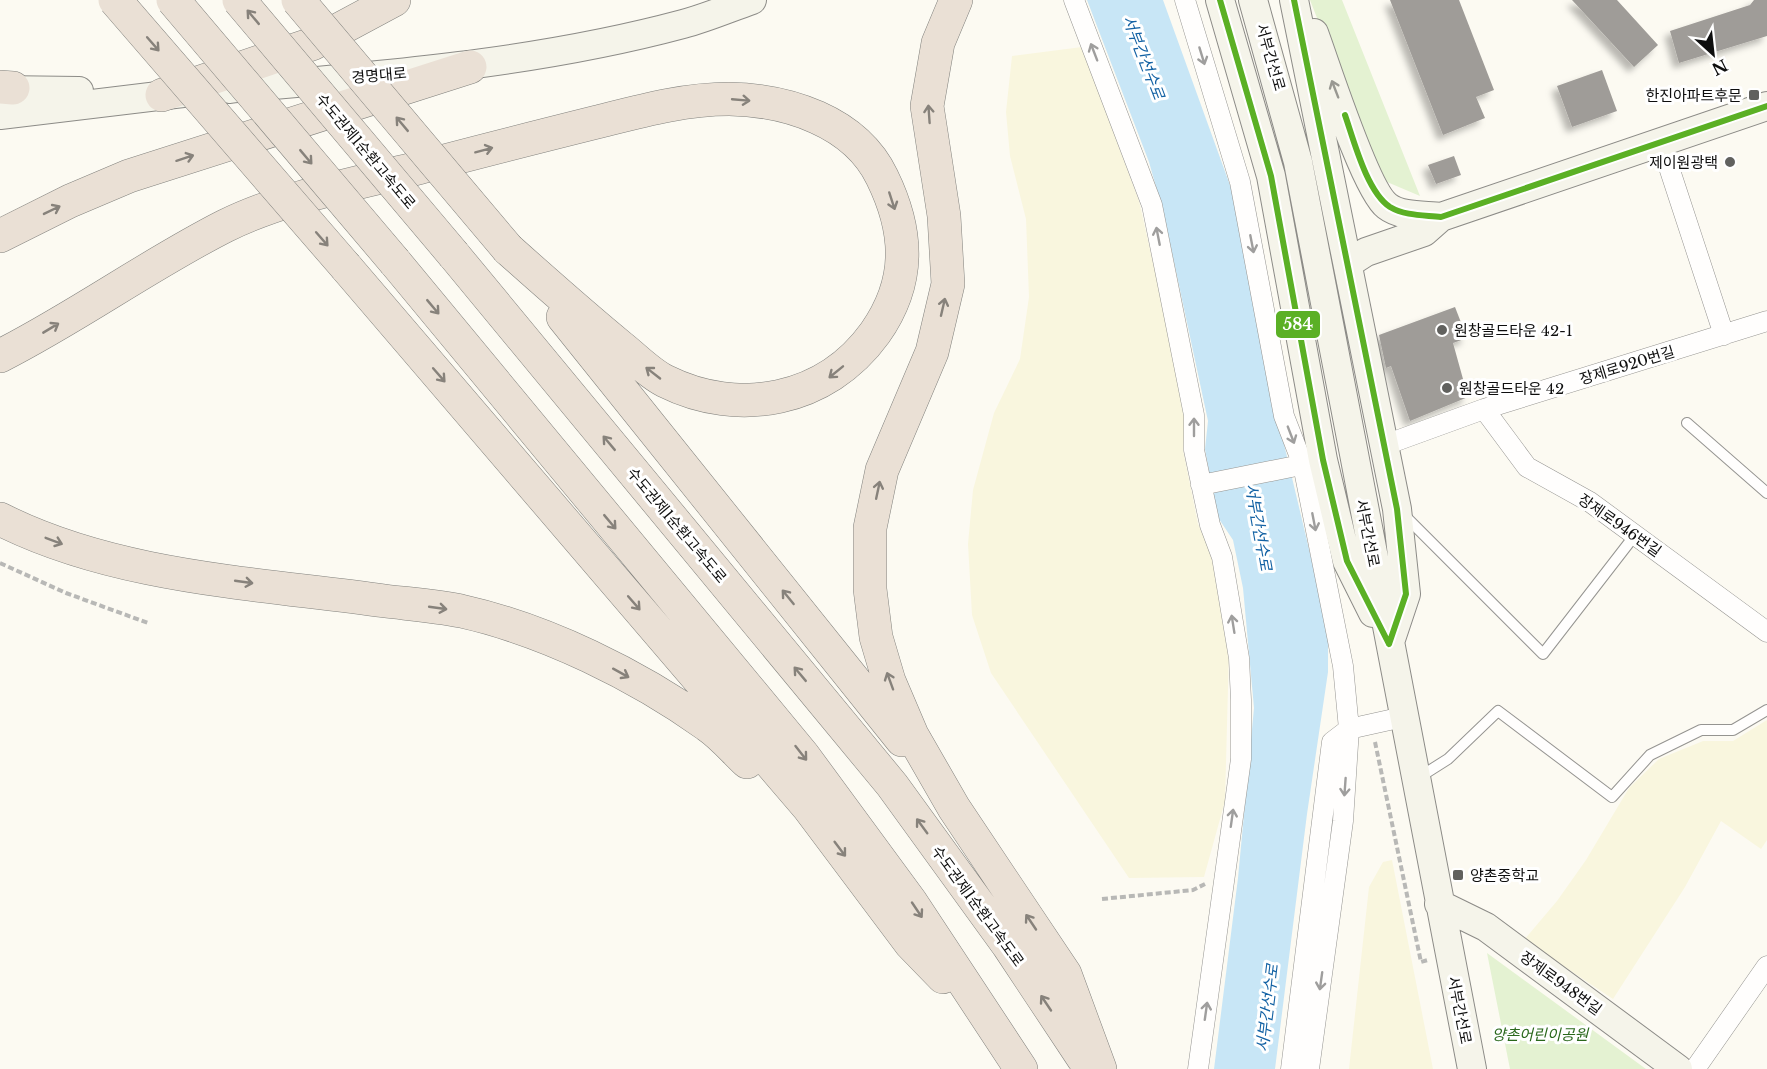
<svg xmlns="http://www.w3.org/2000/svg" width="1767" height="1069" font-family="'Libre Baskerville','Noto Sans KR',serif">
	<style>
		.farmland { fill: #f9f6de }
		.green { fill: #e4f2d2 }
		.water { fill: #c8e6f6 }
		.building { fill: #9f9c98; filter: url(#shadow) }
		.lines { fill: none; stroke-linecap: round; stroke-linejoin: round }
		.lane-casing { stroke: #959491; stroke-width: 12 }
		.street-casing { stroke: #959491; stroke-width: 21 }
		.secondary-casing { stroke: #8c8b87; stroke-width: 30 }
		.highway-casing { stroke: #82827e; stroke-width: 34 }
		.path { stroke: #b8b8b6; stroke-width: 4; stroke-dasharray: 6 3; stroke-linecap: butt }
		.lane { stroke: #fffefd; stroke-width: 10 }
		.street { stroke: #fffefd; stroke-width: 20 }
		.secondary { stroke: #f5f4ea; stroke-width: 28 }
		.highway { stroke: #eae0d5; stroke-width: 33 }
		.highway-bridge-casing { stroke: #82827e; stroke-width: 34; stroke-linecap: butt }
		.highway-bridge { stroke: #eae0d5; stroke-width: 33 }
		.bus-1-casing { stroke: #fff; stroke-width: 10 }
		.bus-1 { stroke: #5bb025; stroke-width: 6 }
		.oneway { stroke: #87827b }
		.oneway2 { stroke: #9f9e9d }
		.oneway3 { stroke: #999892 }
		.poi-dot { fill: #61615e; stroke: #fff; stroke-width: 2 }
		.labels { text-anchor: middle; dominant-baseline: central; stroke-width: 6; stroke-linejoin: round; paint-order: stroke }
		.street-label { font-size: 15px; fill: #0e0e0e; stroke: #fff }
		.poi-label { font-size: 15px; fill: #0e0e0e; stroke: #fff; text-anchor: start }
		.park-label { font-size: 15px; font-style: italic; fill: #2a681c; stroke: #fff }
		.water-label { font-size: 16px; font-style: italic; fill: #1362a4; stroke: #fff }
		.line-badge { stroke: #fff; stroke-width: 2 }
		.badge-label { font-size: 16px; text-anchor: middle; font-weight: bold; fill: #fff }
	</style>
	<defs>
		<filter id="shadow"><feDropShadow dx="-5.5" dy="5.5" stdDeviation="3" flood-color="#0004"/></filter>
	</defs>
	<rect width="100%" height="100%" fill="#fcfaf2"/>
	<!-- farmland -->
	<path class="farmland" d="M1082,47L1139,201L1186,408L1183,450L1198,524L1214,558L1229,649L1225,801L1204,877L1129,878L991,673L972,615L968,544L973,490L994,413L1020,359L1029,297L1026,219L1010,156L1006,112L1012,56Z
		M1767,720V840L1761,849L1721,821L1685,887L1613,999L1524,940L1557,901L1586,860L1629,788L1659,759L1703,741H1733Z
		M1392,860L1433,1069H1349L1369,887L1383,862Z"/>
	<!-- green -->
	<path class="green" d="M1310,0H1342L1420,196L1380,179Z
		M1487,953L1646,1069H1510Z"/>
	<!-- water -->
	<path class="water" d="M1087,0H1163L1231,188L1274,402L1328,629V672L1307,814L1275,1069H1214L1238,878L1254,708L1243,588L1233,540L1217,516L1205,449L1208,421L1164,215L1149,162Z"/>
	<!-- building -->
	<path class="building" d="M1390,0H1459L1494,90L1476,97L1485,118L1443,135Z
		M1572,0H1617L1658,45L1634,67Z
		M1754,0H1767V36L1679,63L1670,31L1750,5Z
		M1602,70L1617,111L1572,127L1557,86Z
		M1454,156L1461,175L1436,184L1428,165Z
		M1455,307L1467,338L1453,343L1468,397L1410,421L1391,366L1386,368L1379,335Z"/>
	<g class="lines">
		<!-- lane casing -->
		<g class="lane-casing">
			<path id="lane" d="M1687,423L1767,493
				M1402,513L1543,654L1635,535
				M1418,778L1448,759L1498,711L1612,797L1650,755L1701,730H1733L1767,710"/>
		</g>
		<!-- street casing -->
		<g class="street-casing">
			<path id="street" d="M1074,0L1152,205L1194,415V450L1210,525L1222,557L1239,658L1241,700V759L1198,1069
				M1185,0L1240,182L1284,416L1303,465L1343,666L1349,729L1343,821L1309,1069
				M1661,143L1724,335
				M1484,409L1527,467L1590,502L1767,632
				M1385,445L1484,409L1767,321
				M1201,485L1316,462
				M1291,1069L1332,742L1349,729L1403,717
				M1695,1069L1767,966"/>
		</g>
		<!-- secondary casing -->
		<g class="secondary-casing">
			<path id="secondary" d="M1220,0L1271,176L1323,460L1347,561L1373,613
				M1253,0L1298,162L1472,1069
				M1294,0L1397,509L1406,594L1390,642
				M1314,33C1326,65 1365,189 1387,206C1401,217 1424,215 1441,217L1767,106
				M229,89C382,75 534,64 683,24C706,18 729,8 752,0
				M0,90L79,91
				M0,115L183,93
				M1349,263L1366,252L1424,232L1441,217
				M1439,904L1486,927L1678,1069"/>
		</g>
		<!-- highway casing -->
		<g class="highway-casing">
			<path id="highway" d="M956,0L938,43L927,106L944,216L948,284L932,352L882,470L870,528V589L876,637L889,681L912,735L954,808L1065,974L1100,1069
				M0,87L13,88
				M162,95L312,44L394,0
				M0,236L70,201L129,176L470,67
				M454,255L892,785L1008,945L1083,1058
				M395,262L803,755L911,902L1021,1069
				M346,267L809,808L911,944L943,977
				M563,317L902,740
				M0,356C77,317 148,265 225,226C288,195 362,183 429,165C485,150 541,136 597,122C641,111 684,99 729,99C787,100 855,121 882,177C909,232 911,282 875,333C826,401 739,418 665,381C649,373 635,358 621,347C582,315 545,282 508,249
				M0,519C117,578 257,583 385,601C410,604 436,606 461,611C546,630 637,675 707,725C722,735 734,750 747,762"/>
		</g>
		<!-- path -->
		<path class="path" d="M0,563L66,593L148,623
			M1375,742L1421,962L1428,960
			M1102,899L1193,890L1205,884"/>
		<!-- lane -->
		<use href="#lane" class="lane"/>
		<!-- street -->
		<use href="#street" class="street"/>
		<!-- secondary -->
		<use href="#secondary" class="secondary"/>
		<!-- highway -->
		<use href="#highway" class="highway"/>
		<!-- highway-bridge casing -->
		<g class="highway-bridge-casing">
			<path id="highway-bridge" d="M115,0L346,267
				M173,0L395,262
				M239,0L454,255
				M298,0L508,249"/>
		</g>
		<!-- highway-bridge -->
		<use href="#highway-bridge" class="highway-bridge"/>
		<!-- bus-1 casing -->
		<g class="bus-1-casing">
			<path id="bus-1" d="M1220,0L1271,176L1323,460L1347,561L1389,644
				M1294,0L1397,509L1406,594L1389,644
				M1345,115C1354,141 1367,192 1390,207C1405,216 1424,215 1441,217L1767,106"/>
		</g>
		<!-- bus-1 -->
		<use href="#bus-1" class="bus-1"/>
	</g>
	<!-- one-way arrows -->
	<defs><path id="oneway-shaft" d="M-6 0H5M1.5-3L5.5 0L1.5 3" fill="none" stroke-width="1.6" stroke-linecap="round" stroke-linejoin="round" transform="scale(1.5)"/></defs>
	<g class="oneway">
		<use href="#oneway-shaft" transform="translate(253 17) rotate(-130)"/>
		<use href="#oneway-shaft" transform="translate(153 44) rotate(49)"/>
		<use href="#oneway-shaft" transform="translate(741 100) rotate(5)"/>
		<use href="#oneway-shaft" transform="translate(929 114) rotate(-94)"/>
		<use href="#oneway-shaft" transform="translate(402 124) rotate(-130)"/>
		<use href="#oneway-shaft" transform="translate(484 150) rotate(-15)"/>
		<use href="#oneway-shaft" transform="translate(306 157) rotate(50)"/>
		<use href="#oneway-shaft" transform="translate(185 158) rotate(-18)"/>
		<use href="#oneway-shaft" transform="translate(892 201) rotate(72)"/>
		<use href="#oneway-shaft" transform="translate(52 210) rotate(-26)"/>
		<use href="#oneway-shaft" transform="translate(322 239) rotate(49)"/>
		<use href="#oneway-shaft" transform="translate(433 307) rotate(50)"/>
		<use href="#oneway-shaft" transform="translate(943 307) rotate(-77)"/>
		<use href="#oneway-shaft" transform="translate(51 328) rotate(-31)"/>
		<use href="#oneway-shaft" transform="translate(836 372) rotate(141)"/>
		<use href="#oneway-shaft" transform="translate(653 373) rotate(-142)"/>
		<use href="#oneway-shaft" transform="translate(439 375) rotate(49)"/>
		<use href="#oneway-shaft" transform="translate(609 443) rotate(-130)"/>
		<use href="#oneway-shaft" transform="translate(878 490) rotate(-78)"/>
		<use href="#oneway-shaft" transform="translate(610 522) rotate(50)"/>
		<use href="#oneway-shaft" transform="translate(54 541) rotate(21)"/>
		<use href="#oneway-shaft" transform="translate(244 582) rotate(8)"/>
		<use href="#oneway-shaft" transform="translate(788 597) rotate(-129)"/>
		<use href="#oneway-shaft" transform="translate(634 603) rotate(49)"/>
		<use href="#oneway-shaft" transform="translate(438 608) rotate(8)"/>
		<use href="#oneway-shaft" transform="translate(621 673) rotate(29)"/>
		<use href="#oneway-shaft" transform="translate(800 674) rotate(-130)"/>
		<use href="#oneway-shaft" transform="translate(890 681) rotate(-110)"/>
		<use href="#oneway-shaft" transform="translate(801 753) rotate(52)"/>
		<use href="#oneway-shaft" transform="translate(922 826) rotate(-126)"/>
		<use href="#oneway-shaft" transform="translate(840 849) rotate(53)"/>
		<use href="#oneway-shaft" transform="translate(917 910) rotate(56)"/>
		<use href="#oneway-shaft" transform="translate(1031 922) rotate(-124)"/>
		<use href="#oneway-shaft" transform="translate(1046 1003) rotate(-124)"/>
	</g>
	<g class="oneway2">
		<use href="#oneway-shaft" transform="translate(1094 52) rotate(-111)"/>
		<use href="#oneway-shaft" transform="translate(1202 56) rotate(73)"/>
		<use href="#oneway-shaft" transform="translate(1158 236) rotate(-101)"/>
		<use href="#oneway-shaft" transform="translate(1252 244) rotate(79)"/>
		<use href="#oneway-shaft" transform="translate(1194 427) rotate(-90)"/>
		<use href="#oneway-shaft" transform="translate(1291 435) rotate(69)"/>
		<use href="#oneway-shaft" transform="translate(1314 522) rotate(79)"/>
		<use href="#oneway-shaft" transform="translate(1233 624) rotate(-99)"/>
		<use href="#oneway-shaft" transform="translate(1345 787) rotate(94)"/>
		<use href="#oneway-shaft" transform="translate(1232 818) rotate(-82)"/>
		<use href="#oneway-shaft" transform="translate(1321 981) rotate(98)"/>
		<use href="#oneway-shaft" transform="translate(1206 1011) rotate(-82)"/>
	</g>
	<use class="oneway3" href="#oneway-shaft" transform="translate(1335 89) rotate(-111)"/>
	<!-- markers -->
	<g class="poi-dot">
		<rect x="1748" y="89" width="12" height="12" rx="3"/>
		<circle cx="1730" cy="162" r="6"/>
		<circle cx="1442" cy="330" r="6"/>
		<circle cx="1447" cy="388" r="6"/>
		<rect x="1452" y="869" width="12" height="12" rx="3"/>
	</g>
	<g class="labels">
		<!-- street labels -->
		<g class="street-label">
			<text transform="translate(1271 57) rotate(74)">서부간선로</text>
			<text transform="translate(379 75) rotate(-5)">경명대로</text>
			<text transform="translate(366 151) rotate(50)">수도권제1순환고속도로</text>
			<text transform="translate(1627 365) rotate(-17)">장제로920번길</text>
			<text transform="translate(677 525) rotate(50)">수도권제1순환고속도로</text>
			<text transform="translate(1620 525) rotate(35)">장제로946번길</text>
			<text transform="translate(1368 533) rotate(79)">서부간선로</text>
			<text transform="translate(978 906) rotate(54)">수도권제1순환고속도로</text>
			<text transform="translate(1561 983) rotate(36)">장제로948번길</text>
			<text transform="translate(1460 1010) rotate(79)">서부간선로</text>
		</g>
		<!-- poi labels -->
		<g class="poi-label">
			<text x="1742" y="95" text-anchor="end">한진아파트후문</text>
			<text x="1718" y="162" text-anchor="end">제이원광택</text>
			<text x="1454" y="330">원창골드타운 42-1</text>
			<text x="1459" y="388">원창골드타운 42</text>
			<text x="1470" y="875">양촌중학교</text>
		</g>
		<!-- park labels -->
		<g class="park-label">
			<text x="1540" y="1034">양촌어린이공원</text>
		</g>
		<!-- water labels -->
		<g class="water-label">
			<text transform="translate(1144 57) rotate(69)">서부간선수로</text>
			<text transform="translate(1259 527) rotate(80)">서부간선수로</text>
			<text transform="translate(1267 1008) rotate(-83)">서부간선수로</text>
		</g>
	</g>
	<rect class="line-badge" x="1275" y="310" width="46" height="29" rx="6" fill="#5bb025"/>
	<g class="badge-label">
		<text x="1298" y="330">584</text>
	</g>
	<!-- north arrow -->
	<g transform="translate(1713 54) rotate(153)" stroke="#ffffff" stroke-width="4.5" paint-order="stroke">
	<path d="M0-4.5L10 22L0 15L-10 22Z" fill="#0e0e0e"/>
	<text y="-9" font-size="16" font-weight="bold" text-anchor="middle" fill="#0e0e0e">N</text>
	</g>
</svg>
